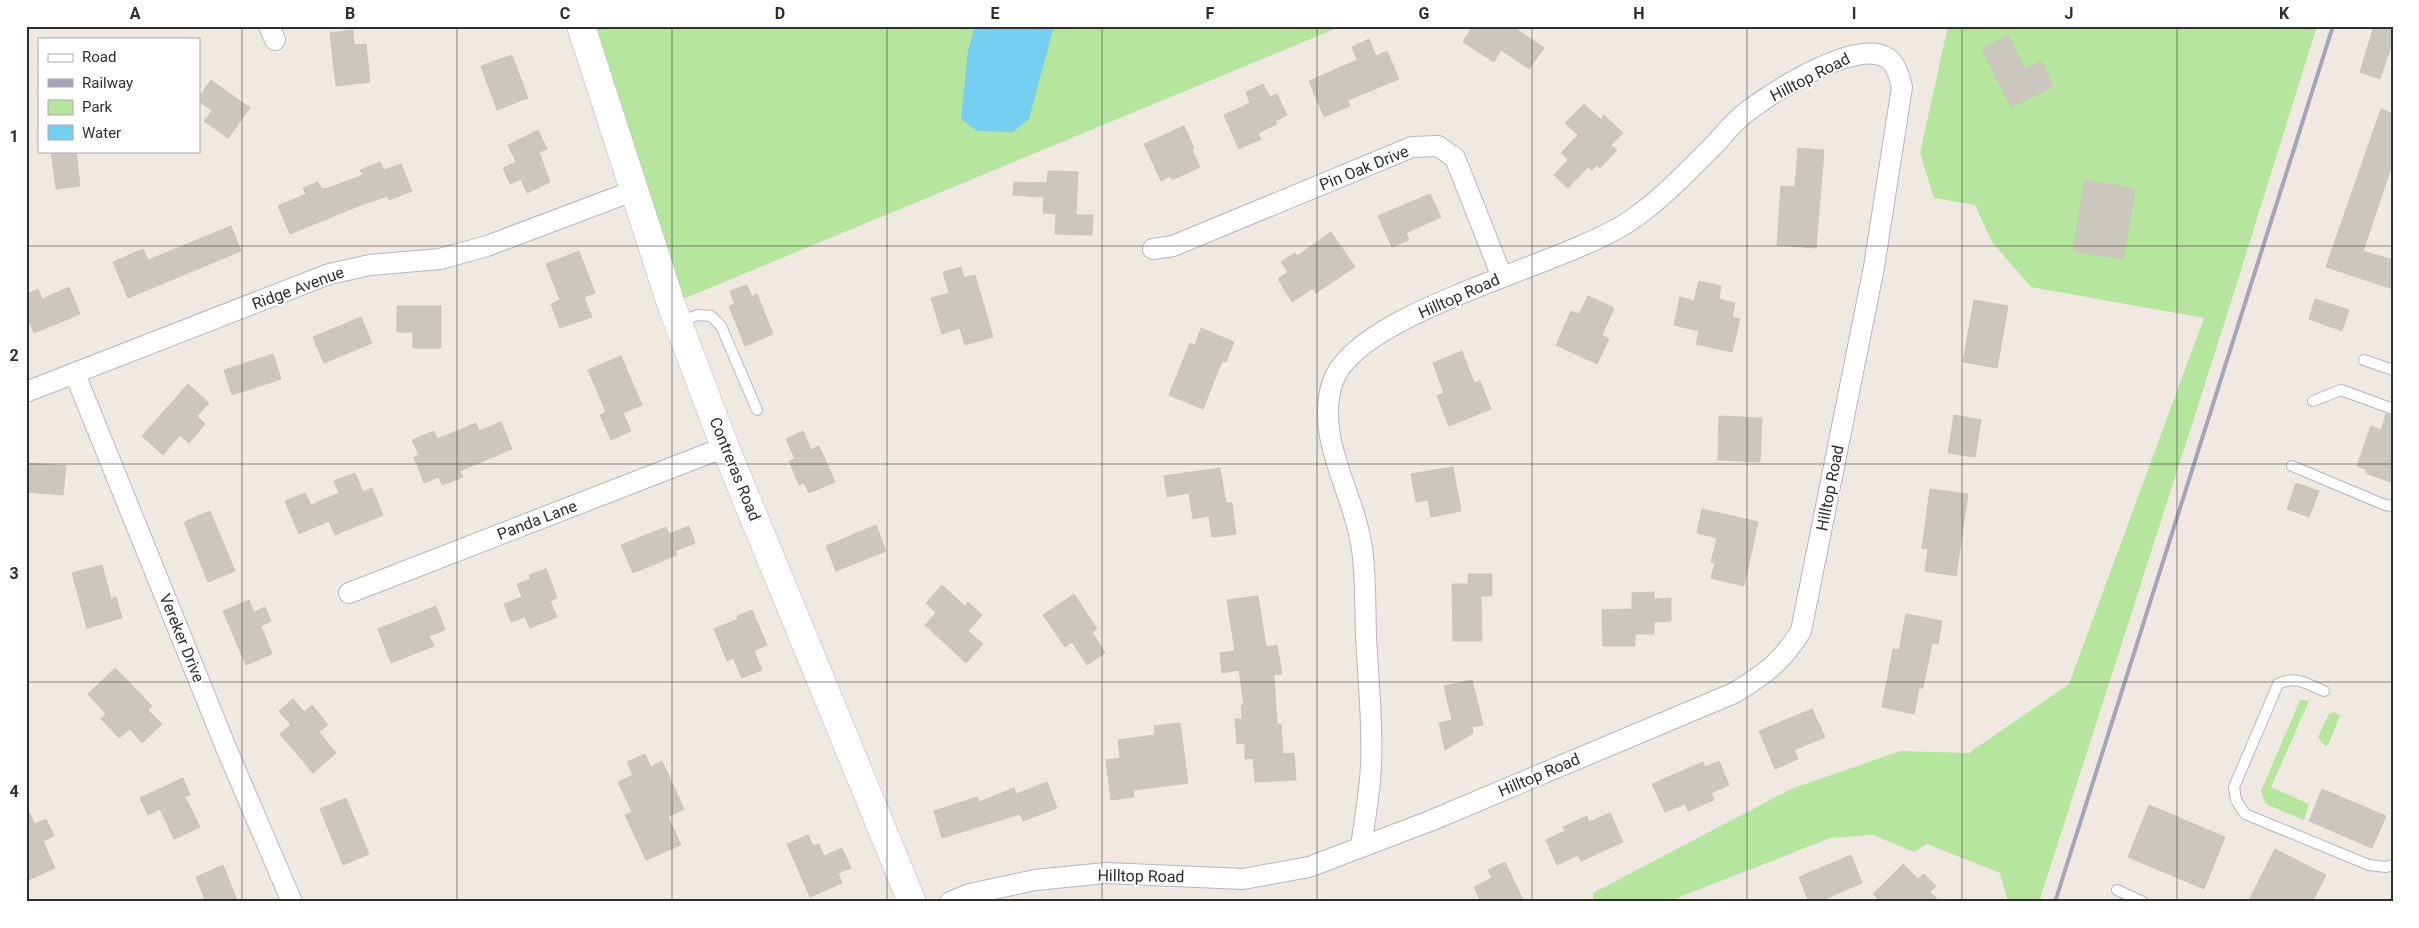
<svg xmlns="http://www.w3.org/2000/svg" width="2419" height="928" font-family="Roboto,sans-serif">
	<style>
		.green { fill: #b6e59e }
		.water { fill: #75cff0 }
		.building { fill: #cbc7bf; stroke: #cbc5ba }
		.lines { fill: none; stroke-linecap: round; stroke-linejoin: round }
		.lane-casing { stroke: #b4b7c1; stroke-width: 12 }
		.street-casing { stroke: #b4b7c1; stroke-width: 22 }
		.secondary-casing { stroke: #b4b7c1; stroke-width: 29 }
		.lane { stroke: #fff; stroke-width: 10 }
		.street { stroke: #fff; stroke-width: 20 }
		.secondary { stroke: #fff; stroke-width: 28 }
		.rail { stroke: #a3a6b8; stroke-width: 4 }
		.grid { fill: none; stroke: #2e2e2e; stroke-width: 1; stroke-opacity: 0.55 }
		.labels { text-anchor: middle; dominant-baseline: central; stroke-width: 4; stroke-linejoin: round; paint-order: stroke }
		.street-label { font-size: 16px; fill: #2e2e2e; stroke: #fff }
		.neatline { fill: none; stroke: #2e2e2e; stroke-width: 2 }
		.grid-label { font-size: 16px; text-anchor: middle; font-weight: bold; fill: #2e2e2e }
	</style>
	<rect width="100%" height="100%" fill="#efe9e1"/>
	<!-- green -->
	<path class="green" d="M592,26H1342L678,301Z
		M1948,26H2317L2227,315L2039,902H2008L2000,873L1927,844L1914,852L1873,835L1830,838L1667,902H1594L1593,893L1791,789L1900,751L1969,753L2069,684L2204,318L2031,287L1992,242L1975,205L1934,198L1920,153Z
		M2300,700L2309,701L2271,787L2309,804L2304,820L2268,805L2265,802L2261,791Z
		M2334,712L2340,716L2328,745L2325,746L2318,737L2329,714Z"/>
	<!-- water -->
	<path class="water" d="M975,26H1054L1029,119L1013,132L977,131L961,119L968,51Z"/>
	<!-- building -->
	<path class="building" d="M1473,26H1512L1544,48L1529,69L1501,50L1494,62L1463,42Z
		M2374,26H2393V40L2380,79L2360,72Z
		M353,30L354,45L366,44L370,82L336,86L330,33Z
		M2008,36L2025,69L2041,61L2053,86L2011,107L1982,49Z
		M1369,39L1376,56L1387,51L1399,79L1348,100L1350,106L1324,117L1309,81L1357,60L1352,47Z
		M512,55L528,98L497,110L481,66Z
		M211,80L250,108L228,138L204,121L212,111L199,101V97Z
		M1263,84L1270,97L1277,94L1287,115L1275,121L1277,124L1258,133L1261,139L1239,149L1224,115L1250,103L1246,92Z
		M1584,104L1601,120L1604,115L1623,133L1611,145L1617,150L1600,168L1597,165L1592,170L1588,167L1568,188L1554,175L1568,160L1561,153L1578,135L1565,123Z
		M2381,109L2393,114V162L2363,251L2393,260V289L2326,267Z
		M1184,126L1194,148L1192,150L1200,167L1172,180L1170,176L1161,181L1144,144Z
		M538,130L547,149L539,152L550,182L527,193L521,179L510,184L503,168L516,162L508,145Z
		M1798,148L1824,150L1816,248L1777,245L1781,186L1795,187Z
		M51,151H76L80,186L56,189Z
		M380,162L384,170L401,164L412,191L389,200L387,196L361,205L290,234L278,206L306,194L303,188L318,182L322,189L326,188V189L363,175L360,170Z
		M1048,171L1078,172L1076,215H1093L1092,235L1055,234L1056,214L1043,213L1044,197L1013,195L1014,182L1047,183Z
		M2085,180L2135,189L2123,259L2073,251Z
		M1430,194L1441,217L1406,233L1409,240L1392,247L1378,216Z
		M231,226L241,251L128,298L113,262L143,249L148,260Z
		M1331,232L1355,267L1316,293L1313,288L1292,302L1278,279L1288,272L1281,262L1295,253L1297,256Z
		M579,251L595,293L584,297L592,317L560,328L551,304L560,300L546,264Z
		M961,267L964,278L975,275L993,337L965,345L960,328L942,334L931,298L949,293L943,272Z
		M1699,281L1721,286L1719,299L1735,303L1732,317L1740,319L1732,352L1696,344L1699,331L1674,325L1680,297L1694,301Z
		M747,285L752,297L757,294L773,334L745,346L729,306L735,304L730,291Z
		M69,287L80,314L34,333L26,314V294L38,289L42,299Z
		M1588,296L1614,308L1602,335L1609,339L1597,364L1556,345L1571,311L1579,314Z
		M2315,299L2349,310L2342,331L2309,319Z
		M1974,300L2008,306L1997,368L1963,362Z
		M397,306H441V348H413V332H397Z
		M361,317L372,343L324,363L313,337Z
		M1201,328L1234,342L1226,362L1222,361L1203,409L1169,395L1190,343L1195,345Z
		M1462,351L1474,383L1480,381L1491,409L1449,426L1437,396L1444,393L1433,363Z
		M273,354L281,379L232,395L224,370Z
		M621,356L642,405L623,413L631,431L611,440L600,415L606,412L588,370Z
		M188,384L209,403L197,416L205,424L189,443L180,435L163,455L142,436Z
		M2386,414L2393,416V483L2366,473L2367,470L2357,466L2371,426L2381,430Z
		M1954,415L1981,420L1975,457L1948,453Z
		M1719,416L1762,418L1760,462L1718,460Z
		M501,422L512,449L460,471L463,477L442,485L439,477L424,483L414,457L419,455L412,440L434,431L437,439L476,423L479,431Z
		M803,431L811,450L819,446L835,482L809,493L804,483L799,485L789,461L795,459L786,439Z
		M26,463L66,466L63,495L26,492Z
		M1453,467L1461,511L1431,517L1428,500L1416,502L1411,474Z
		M1220,468L1226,503H1232L1236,534L1212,537L1209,516L1193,519L1189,493L1167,497L1164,476Z
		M355,473L363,492L372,488L383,515L335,535L329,521L299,534L285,501L305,493L311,505L339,493L334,481Z
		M2296,483L2319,491L2309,517L2287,509Z
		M1930,489L1968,494L1956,576L1925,571L1928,549L1922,548Z
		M1702,509L1758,522L1744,586L1711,578L1715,563L1711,562L1717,538L1697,533Z
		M210,511L235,571L208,582L184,522Z
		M876,525L886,551L836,571L826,546Z
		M689,526L695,543L675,551L677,555L633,573L621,545L666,527L669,534Z
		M102,565L111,599L116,597L122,618L87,628L72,573Z
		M546,569L557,598L550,601L557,617L530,628L525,617L511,622L504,604L522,597L517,584L531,579L529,575Z
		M1468,574H1492V596H1481L1482,641H1453L1452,584H1468Z
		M942,585L965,606L968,602L982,615L968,631L983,644L966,663L925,625L936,613L926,603Z
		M1654,592V599L1671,598V621L1654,622V634H1635V646H1603L1602,610L1632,609V593Z
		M1074,594L1097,629L1092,632L1105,653L1087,665L1072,642L1065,647L1043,615Z
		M1258,596L1266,647L1277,645L1282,674L1274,675L1277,724H1281L1283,754L1294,753L1296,780L1255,782L1253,758L1245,759V743L1237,744L1235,719H1242L1241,705H1244L1239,670L1222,673L1220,653L1235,651L1227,600Z
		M249,600L254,612L265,607L271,621L261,626L272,654L246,665L223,611Z
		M436,606L445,630L429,636L434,646L391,663L378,629Z
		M752,610L767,645L754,651L762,670L742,678L733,658L727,661L714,629L738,619L737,616Z
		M1906,614L1942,621L1938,644L1932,643L1923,688H1919L1914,714L1882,707L1893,649L1899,650Z
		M115,668L152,706L148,710L162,724L142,743L130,729L119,738L101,719L106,714L88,694Z
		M1472,680L1483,725L1472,727L1473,733L1445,750L1439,723L1452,720L1444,686Z
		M293,699L304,712L312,705L328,725L319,732L336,753L313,773L280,734L291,725L279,711Z
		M1812,709L1825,737L1794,750L1798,759L1775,769L1759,731Z
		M1180,723L1188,783L1133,790L1134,797L1111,800L1106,760L1120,758L1118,740L1155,735L1154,726Z
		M645,754L651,767L662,761L684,809L668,817L681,845L646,860L625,815L632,812L618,782L633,775L627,762Z
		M1719,761L1729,785L1711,793L1714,800L1688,811L1685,804L1665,812L1652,784L1703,762L1705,767Z
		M183,778L190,795L185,797L200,827L174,839L160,809L148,815L140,798Z
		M1047,782L1057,808L1023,821L1020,814L942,838L934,811L977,797L979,802L1014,788L1016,794Z
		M2322,789L2386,816L2372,848L2309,821Z
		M346,798L369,854L343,865L320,809Z
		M2149,805L2225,837L2204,889L2128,857Z
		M26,806L35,824L46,819L54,836L43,841L55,868L26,881Z
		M1610,813L1623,842L1581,861L1578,855L1557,865L1546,840L1565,831L1563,827L1587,816L1589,822Z
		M808,835L813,846L819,844L824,856L842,848L851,868L838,873L842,883L810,897L787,844Z
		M2275,849L2326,875L2312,902H2248Z
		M1851,855L1862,883L1818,902H1809L1799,877Z
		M1505,862L1524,902H1481L1474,887L1492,878L1488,870Z
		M1903,864L1918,879L1924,874L1936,886L1930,892L1940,902H1881L1873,894Z
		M223,865L238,902H206L196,877Z"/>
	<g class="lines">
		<!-- lane casing -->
		<g class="lane-casing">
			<path id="lane" d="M679,323L697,315L711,316L721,326L757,410
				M2364,360L2393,370
				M2313,401L2341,390L2393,409
				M2292,466L2385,505L2393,506
				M2324,691C2307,684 2295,675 2278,684L2234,787L2236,800L2245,814L2369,865L2386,867L2393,865
				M2117,890L2143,902"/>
		</g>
		<!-- street casing -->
		<g class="street-casing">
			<path id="street" d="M269,26L275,40
				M1153,249L1173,246L1412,147L1438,146L1455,158L1502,277
				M75,374L227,750L292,902
				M26,392L329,274L370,265L440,259L487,246L633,191
				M349,593L725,447
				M950,902L970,894L1035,880L1106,873L1243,879L1309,867L1430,821L1734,693C1765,674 1782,662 1801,631L1874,267L1902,87C1900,80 1898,71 1894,65C1870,27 1769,94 1744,114C1734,122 1725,133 1716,143C1690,169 1664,197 1634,218C1571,265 1354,310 1332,384C1315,440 1355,494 1362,549C1366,577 1365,607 1366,636C1368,679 1373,723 1371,765C1370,792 1365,819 1361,846"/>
		</g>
		<!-- secondary casing -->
		<g class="secondary-casing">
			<path id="secondary" d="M581,26L671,304L725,447L912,902"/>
		</g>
		<!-- lane -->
		<use href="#lane" class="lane"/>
		<!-- street -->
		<use href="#street" class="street"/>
		<!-- secondary -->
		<use href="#secondary" class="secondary"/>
		<!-- rail -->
		<path class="rail" d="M2055,902L2333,26"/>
	</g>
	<!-- grid -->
	<path class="grid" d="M242,26V902M457,26V902M672,26V902M887,26V902M1102,26V902M1317,26V902M1532,26V902M1747,26V902M1962,26V902M2177,26V902M26,246H2393M26,464H2393M26,682H2393"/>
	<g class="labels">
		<!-- street labels -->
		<g class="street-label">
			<text transform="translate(1810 77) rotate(-27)">Hilltop Road</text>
			<text transform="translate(1364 168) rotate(-22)">Pin Oak Drive</text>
			<text transform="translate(298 288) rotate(-20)">Ridge Avenue</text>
			<text transform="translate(1459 296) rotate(-24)">Hilltop Road</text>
			<text transform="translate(735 469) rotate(68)">Contreras Road</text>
			<text transform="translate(1830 488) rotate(-79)">Hilltop Road</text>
			<text transform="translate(537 520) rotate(-21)">Panda Lane</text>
			<text transform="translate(182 638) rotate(68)">Vereker Drive</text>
			<text transform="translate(1539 775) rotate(-23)">Hilltop Road</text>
			<text transform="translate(1141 876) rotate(1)">Hilltop Road</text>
		</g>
	</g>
	<!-- border -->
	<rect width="2419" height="928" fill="none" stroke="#ffffff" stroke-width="55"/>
	<!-- legend -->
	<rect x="38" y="38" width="162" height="115" fill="#ffffff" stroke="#ababab"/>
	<rect x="48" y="54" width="25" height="8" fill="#ffffff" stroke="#ababab"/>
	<text x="82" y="62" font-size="15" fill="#2e2e2e">Road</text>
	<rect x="48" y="79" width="25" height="8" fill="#a3a6b8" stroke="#ababab"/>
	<text x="82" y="88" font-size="15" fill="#2e2e2e">Railway</text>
	<rect x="48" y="100" width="25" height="15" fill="#b6e59e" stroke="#ababab"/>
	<text x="82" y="112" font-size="15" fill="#2e2e2e">Park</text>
	<rect x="48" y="125" width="25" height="15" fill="#75cff0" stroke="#ababab"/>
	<text x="82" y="138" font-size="15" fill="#2e2e2e">Water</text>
	<rect x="28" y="28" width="2364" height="872" class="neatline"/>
	<g class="grid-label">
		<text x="135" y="19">A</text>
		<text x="350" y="19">B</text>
		<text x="565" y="19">C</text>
		<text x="780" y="19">D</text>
		<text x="995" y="19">E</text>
		<text x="1210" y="19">F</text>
		<text x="1424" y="19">G</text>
		<text x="1639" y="19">H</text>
		<text x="1854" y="19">I</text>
		<text x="2069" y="19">J</text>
		<text x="2284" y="19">K</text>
		<text x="14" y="142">1</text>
		<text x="14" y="361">2</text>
		<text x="14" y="579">3</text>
		<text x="14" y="797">4</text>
	</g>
</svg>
